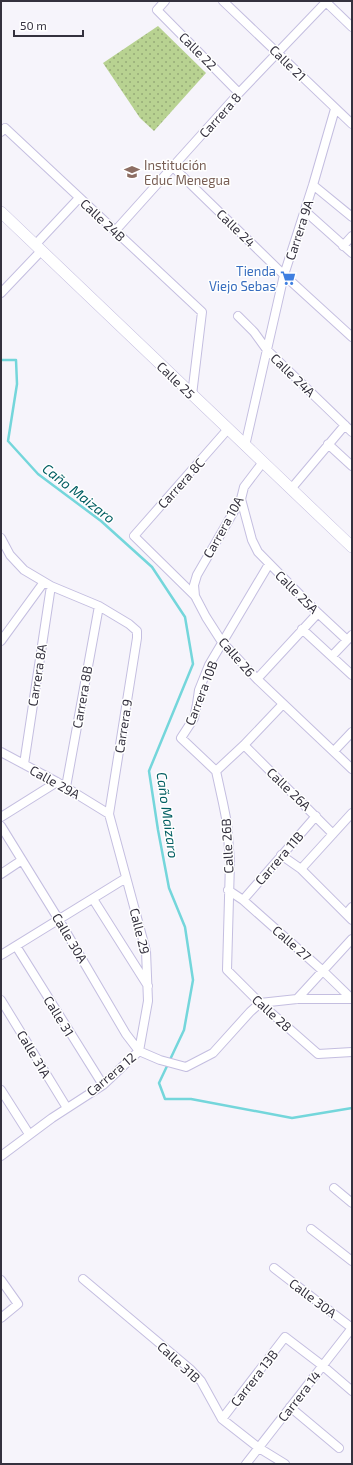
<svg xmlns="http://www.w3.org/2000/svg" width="353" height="1465" font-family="'Exo 2',sans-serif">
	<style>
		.grass { fill: url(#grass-dots) }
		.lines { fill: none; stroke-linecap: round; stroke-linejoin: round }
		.stream { stroke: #74d6db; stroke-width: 2.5 }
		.street-casing { stroke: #c4bee0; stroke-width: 10 }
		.secondary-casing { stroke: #c4bee0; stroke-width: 12 }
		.street { stroke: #fff; stroke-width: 8 }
		.secondary { stroke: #fff; stroke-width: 11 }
		.labels { text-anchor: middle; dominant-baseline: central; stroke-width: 3; stroke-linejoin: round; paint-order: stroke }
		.street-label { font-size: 13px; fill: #34313e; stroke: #fff }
		.education-label { font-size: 13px; fill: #785e54; stroke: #fff; text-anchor: start }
		.shop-label { font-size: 13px; fill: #366cbe; stroke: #fff; text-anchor: end }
		.water-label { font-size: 14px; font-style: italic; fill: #025e62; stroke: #fff }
	</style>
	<defs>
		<pattern id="grass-dots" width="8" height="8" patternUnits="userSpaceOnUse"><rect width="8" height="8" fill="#b8d291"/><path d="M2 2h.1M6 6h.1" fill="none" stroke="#96ab78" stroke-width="1.8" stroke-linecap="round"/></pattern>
	</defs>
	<rect width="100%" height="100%" fill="#f6f4fb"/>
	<!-- grass -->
	<path class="grass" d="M158,26L206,73L154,131L140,118L103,63Z"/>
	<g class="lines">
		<!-- stream -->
		<path class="stream" d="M1,360H16L17,384L8,441L38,474L101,521L152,567L185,617L193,664L149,771L158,830L169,888L185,927L193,980L184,1030L159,1083L165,1099H191L292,1118L352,1108"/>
		<!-- street casing -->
		<g class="street-casing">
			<path id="street" d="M165,1L157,10L239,93
				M223,1L352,124
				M325,1L352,27
				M1,132L5,128L202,312L192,395
				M173,167L284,275L352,337
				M313,185L352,217
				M305,211L352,253
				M115,231L239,93L327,1
				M35,245L79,198
				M343,246L352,236
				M1,293L41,251
				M238,316L254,332L267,350L352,432
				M228,429L134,536L195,596L206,617L222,642L257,679L352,769
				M328,444L352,466
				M245,446L284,275L313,185L335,109
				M291,489L345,425
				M241,499L252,540L258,552L318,613L347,640
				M1,538L10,555L24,570L51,586L99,606L129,624L137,631V638L109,814L146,951L148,1001L139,1051
				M269,564L209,665L199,690L197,704L194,718L181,738L216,771L223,803L227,823L230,862L227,970L260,1003L318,1054L352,1052
				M195,596L194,585L197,575L241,499L244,487L263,462
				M302,629L352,675
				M1,641L44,582
				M332,656L352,635
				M257,679L318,613
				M244,745L333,834
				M334,751L352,732
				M1,752L57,782L109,814
				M24,764L51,586
				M216,771L244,745L283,704
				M66,787L99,606
				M1,817L57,782
				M1,826L59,920L126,1034L139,1051L160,1060L186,1067L213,1053L250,1012L260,1003L297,999H352
				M281,855L301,869L352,920
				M301,869L352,813
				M1,874L22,860
				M228,890L243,900L323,971L352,999
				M93,899L148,986
				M243,900L316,816
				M346,914L352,907
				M16,946L103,1085
				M1,955L126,878
				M297,999L352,939
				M1,1000L67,1108
				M1,1090L29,1134
				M1,1156L52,1118L103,1085L139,1051
				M334,1188L352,1203
				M311,1229L352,1261
				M274,1268L352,1328
				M83,1279L190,1369L201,1381L222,1419L259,1448L285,1464
				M1,1280L18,1304L1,1318
				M290,1407L339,1448
				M222,1419L285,1337L323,1366L352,1391
				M246,1464L352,1328"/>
		</g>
		<!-- secondary casing -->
		<g class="secondary-casing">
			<path id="secondary" d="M1,212L352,547"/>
		</g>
		<!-- street -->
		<use href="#street" class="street"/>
		<!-- secondary -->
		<use href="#secondary" class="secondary"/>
	</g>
	<!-- icons -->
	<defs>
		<g id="school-bare" transform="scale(1.2)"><path d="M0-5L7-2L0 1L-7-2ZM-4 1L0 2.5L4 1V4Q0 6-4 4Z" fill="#8d6e63" stroke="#fff" stroke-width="2.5" paint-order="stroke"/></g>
		<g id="supermarket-bare" transform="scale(1.2)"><path d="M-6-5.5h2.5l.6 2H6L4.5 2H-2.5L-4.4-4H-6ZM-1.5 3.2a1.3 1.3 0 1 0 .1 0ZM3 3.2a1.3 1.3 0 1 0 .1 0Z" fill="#3f7fe0" stroke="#fff" stroke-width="2.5" paint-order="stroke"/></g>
	</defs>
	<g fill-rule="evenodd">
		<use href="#school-bare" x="132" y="172"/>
		<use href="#supermarket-bare" x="288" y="278"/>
	</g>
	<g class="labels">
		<!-- street labels -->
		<g class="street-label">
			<text transform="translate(198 51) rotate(45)">Calle 22</text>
			<text transform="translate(288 63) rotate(44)">Calle 21</text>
			<text transform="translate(220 115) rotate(-48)">Carrera 8</text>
			<text transform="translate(103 220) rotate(43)">Calle 24B</text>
			<text transform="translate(236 228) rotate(44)">Calle 24</text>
			<text transform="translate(299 230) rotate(-72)">Carrera 9A</text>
			<text transform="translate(293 375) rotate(44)">Calle 24A</text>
			<text transform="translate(176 380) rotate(44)">Calle 25</text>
			<text transform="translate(181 483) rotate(-48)">Carrera 8C</text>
			<text transform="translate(223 527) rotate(-61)">Carrera 10A</text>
			<text transform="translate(297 592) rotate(45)">Calle 25A</text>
			<text transform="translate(237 657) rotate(49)">Calle 26</text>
			<text transform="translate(37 675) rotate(-81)">Carrera 8A</text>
			<text transform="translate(201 693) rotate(-69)">Carrera 10B</text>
			<text transform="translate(82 697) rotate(-80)">Carrera 8B</text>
			<text transform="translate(123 726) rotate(-81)">Carrera 9</text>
			<text transform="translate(55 782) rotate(29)">Calle 29A</text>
			<text transform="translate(289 789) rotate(44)">Calle 26A</text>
			<text transform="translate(227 846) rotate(-93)">Calle 26B</text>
			<text transform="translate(279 858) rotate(-49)">Carrera 11B</text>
			<text transform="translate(140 931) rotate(76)">Calle 29</text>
			<text transform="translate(70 938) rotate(59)">Calle 30A</text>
			<text transform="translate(292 943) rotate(41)">Calle 27</text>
			<text transform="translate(272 1013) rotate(42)">Calle 28</text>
			<text transform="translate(59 1016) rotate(58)">Calle 31</text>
			<text transform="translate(34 1054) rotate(59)">Calle 31A</text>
			<text transform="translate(111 1074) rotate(-40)">Carrera 12</text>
			<text transform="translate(313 1298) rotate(37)">Calle 30A</text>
			<text transform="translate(179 1362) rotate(43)">Calle 31B</text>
			<text transform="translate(254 1378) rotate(-52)">Carrera 13B</text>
			<text transform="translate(299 1396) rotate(-52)">Carrera 14</text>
		</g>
		<!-- education labels -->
		<g class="education-label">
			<text x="144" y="165">Institución<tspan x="144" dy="15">Educ Menegua</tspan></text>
		</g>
		<!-- shop labels -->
		<g class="shop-label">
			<text x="276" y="271">Tienda<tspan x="276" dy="15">Viejo Sebas</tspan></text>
		</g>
		<!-- water labels -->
		<g class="water-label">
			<text transform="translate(79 493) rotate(38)">Caño Maizaro</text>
			<text transform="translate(168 815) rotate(82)">Caño Maizaro</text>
		</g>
	</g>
	<!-- border -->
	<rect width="353" height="1465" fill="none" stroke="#34313e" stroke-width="4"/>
	<!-- scale -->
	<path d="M14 30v6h69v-6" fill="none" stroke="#34313e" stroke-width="2"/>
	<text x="20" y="30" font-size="12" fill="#34313e" stroke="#ffffff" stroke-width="3" paint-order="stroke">50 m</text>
</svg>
